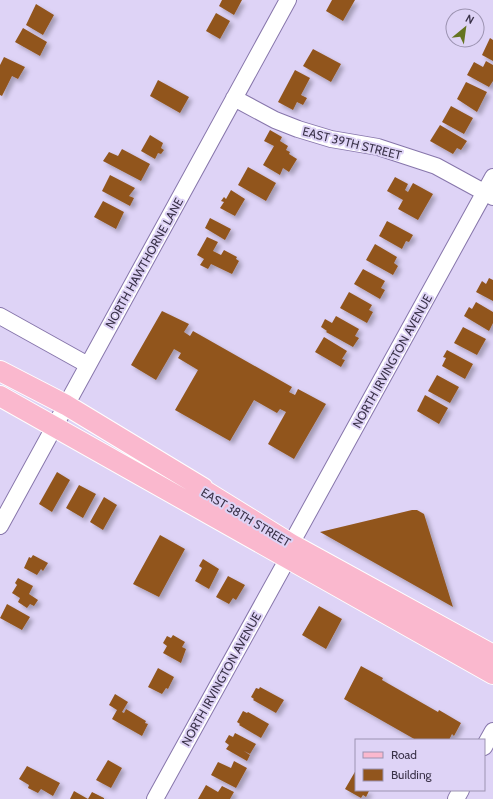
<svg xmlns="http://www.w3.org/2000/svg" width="493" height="799" font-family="Cabin,sans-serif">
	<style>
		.building { fill: #91551d; filter: url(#shadow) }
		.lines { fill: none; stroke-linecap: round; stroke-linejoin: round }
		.minor-casing { stroke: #8776ab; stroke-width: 18 }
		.major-casing { stroke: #fff; stroke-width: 22 }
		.minor { stroke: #fff; stroke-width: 16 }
		.major { stroke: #fab8ce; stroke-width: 20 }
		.labels { text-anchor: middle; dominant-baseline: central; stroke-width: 4; stroke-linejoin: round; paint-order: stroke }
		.street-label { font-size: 12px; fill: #3a3249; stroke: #ded3f6 }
	</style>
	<defs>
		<filter id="shadow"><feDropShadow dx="3.5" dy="3.5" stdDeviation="2" flood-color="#0004"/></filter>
	</defs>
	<rect width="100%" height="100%" fill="#ded3f6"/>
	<!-- building -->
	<path class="building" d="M222,0H242L234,15L219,6Z
		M332,0H355L343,21L326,11Z
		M36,4L54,15L43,35L26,25Z
		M216,13L230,21L220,39L206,31Z
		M23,28L47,42L40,56L15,42Z
		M490,38L493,40V61L482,55Z
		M313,49L341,64L331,82L303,66Z
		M4,57L25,67L18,79L12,76L2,96L0,95V65Z
		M486,61L493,65V81L489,87L467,75L474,62L483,67Z
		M295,70L310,78L301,95L307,98L303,105L297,102L293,110L278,102Z
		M158,80L189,97L180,113L150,96Z
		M466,82L487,92L477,112L457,99Z
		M451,106L473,118L464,134L442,122Z
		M440,125L467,141L461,150L457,148L453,154L430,141Z
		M270,130L282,137L280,141L288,146L286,150L290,152L289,154L297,159L289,172L283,168L280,175L263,165L274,146L264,141Z
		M150,135L163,143L161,148L164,150L161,154L158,153L155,159L141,151Z
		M122,149L150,164L141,181L103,161L109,152L118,156Z
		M248,167L276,183L266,201L238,185Z
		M110,175L135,188L129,196L134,198L130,206L102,191Z
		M395,177L408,184L405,190L408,192L413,183L433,194L418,220L398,209L403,200L387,191Z
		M231,190L245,199L235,216L220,208L224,202L221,201L224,197L226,199Z
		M103,201L124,212L116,229L94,217Z
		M210,218L231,229L225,240L205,228Z
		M387,221L413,235L409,242L406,241L402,249L379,236Z
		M207,237L218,242L213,251L221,255L224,250L237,257L236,259L239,261L232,274L211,264L208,269L200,265L204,259L197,255Z
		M375,244L397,257L394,263L398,266L393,275L366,260Z
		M363,269L385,281L381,288L385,290L380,299L354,284Z
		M489,278L493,280V301L476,292L482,281L486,284Z
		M349,292L372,305L369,310L373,312L367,323L340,308Z
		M476,302L493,312V323L489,331L464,316L469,307L472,309Z
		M162,311L189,324L184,332L190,336L193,331L292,387L289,392L295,395L298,389L326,404L294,459L268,444L286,412L280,409L277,413L254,400L230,441L175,410L198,370L178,358L181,353L174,349L156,380L131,365Z
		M336,316L359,329L355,336L359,338L353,347L326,332L327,331L321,327L325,319L332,323Z
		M463,327L486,339L477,355L454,343Z
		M324,337L347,351L342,359L345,360L341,367L315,352Z
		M447,350L473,364L465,379L442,366L446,358L443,357Z
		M437,375L459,387L450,403L428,391Z
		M425,395L448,408L439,424L417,411Z
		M57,472L70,480L52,512L39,504Z
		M79,485L96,494L83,518L66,508Z
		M104,497L117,505L103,530L90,522Z
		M412,510H417L424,514L453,607L320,532Z
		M160,535L185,549L159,597L133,584Z
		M33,555L48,563L43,571L41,569L37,575L24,568L29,557L31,558Z
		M203,559L219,569L209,589L195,581L202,568L199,566Z
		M228,576L245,585L236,600L233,598L229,604L216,597Z
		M18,578L33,586L29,594L38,600L34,606L30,604L27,608L18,602L20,598L12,593L17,585L15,583Z
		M7,604L30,617L22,630L0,618Z
		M319,606L342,619L326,649L302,635Z
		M173,635L185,642L182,647L186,649L181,663L163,653L167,646L163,643L167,636L171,638Z
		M361,666L383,678L382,680L438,712L439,710L461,723L454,736L452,734L449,740H416L344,699Z
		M158,668L174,677L168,689L166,688L162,694L148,687Z
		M260,687L284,700L276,713L253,700L254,699L251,697L256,688L259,689Z
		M115,694L128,702L122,712L124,713L126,709L146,721L145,723L148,724L142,736L112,719L117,710L109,705Z
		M243,711L247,713L248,712L269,724L261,738L239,725L240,724L237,722Z
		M235,733L256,744L250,754L244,751L250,755L247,761L226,749L229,745L225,742L229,735L233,737Z
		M108,760L122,768L111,788L96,780Z
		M234,761L247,768L236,788L211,775L218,762L231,768Z
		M27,766L60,783L53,796L41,789L38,793L28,788L29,785L19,779Z
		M356,770V790L369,791L366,797L363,795L361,798L345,789Z
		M206,785L218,792L222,786L234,792L230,799H198Z
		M74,791L88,799H70Z
		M92,792L104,798V799H88Z"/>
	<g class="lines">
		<!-- minor casing -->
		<g class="minor-casing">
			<path id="minor" d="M234,98L275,120L298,129L331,139L378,147L436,166L493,197
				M0,316L88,365
				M0,526L288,0
				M291,544L493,177
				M484,747L493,731
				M155,799L288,558
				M456,799L461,790"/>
		</g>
		<!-- major casing -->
		<g class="major-casing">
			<path id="major" d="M0,371L66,405L203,488
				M0,396L493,674
				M203,488L194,484L291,544L493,655"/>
		</g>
		<!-- minor -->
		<use href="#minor" class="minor"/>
		<!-- major -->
		<use href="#major" class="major"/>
	</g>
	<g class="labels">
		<!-- street labels -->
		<g class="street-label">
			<text transform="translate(352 143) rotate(14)">EAST 39TH STREET</text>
			<text transform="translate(144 263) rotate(-61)">NORTH HAWTHORNE LANE</text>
			<text transform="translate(392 361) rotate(-61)">NORTH IRVINGTON AVENUE</text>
			<text transform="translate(246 517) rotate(31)">EAST 38TH STREET</text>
			<text transform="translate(221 679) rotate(-61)">NORTH IRVINGTON AVENUE</text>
		</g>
	</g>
	<!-- legend -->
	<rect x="355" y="739" width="130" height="52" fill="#ded3f6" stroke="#9c93b1"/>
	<rect x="363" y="752" width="20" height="6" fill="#fab8ce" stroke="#9c93b1"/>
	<text x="391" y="759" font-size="12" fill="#3a3249">Road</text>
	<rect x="363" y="769" width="20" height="12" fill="#91551d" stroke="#9c93b1"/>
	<text x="391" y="779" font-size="12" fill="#3a3249">Building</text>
	<!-- north arrow -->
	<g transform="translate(465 28) rotate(29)"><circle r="19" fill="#ded3f6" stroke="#9c93b1"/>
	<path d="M0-3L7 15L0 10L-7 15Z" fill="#657421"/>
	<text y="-6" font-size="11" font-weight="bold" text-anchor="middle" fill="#3a3249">N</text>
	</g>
</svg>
